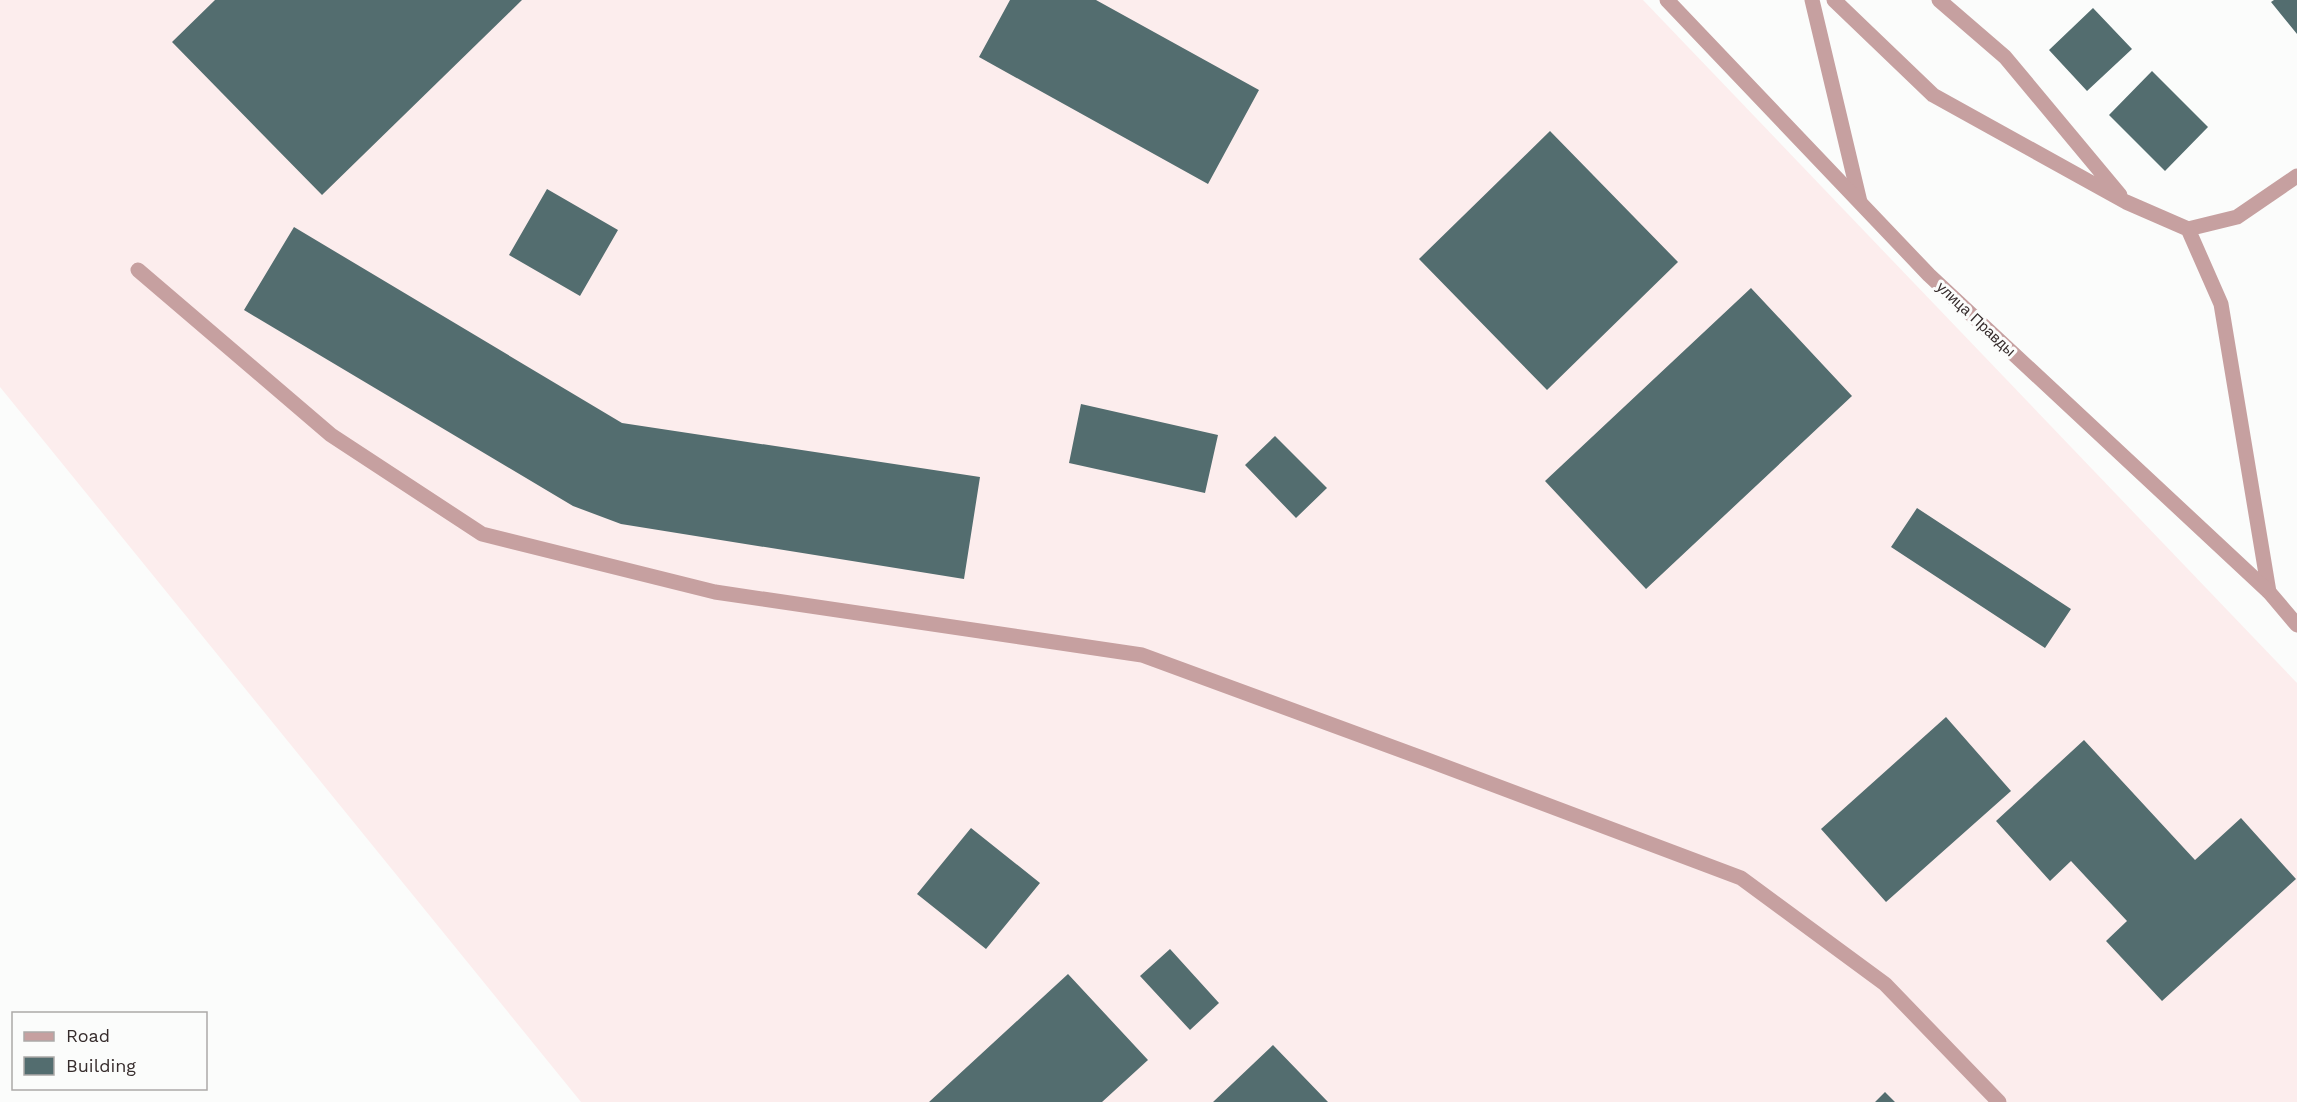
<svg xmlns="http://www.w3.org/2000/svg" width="2297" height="1102" font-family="'Work Sans',sans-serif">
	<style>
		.built { fill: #fceded }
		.building { fill: #536d6f }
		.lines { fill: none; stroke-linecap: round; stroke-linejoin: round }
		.service { stroke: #c6a0a0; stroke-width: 15 }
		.minor { stroke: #c6a0a0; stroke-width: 15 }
		.labels { text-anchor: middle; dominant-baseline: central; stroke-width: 6; stroke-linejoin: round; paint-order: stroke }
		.street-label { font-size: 15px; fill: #362c2c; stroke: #fbfcfb }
	</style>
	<rect width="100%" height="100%" fill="#fbfcfb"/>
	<!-- built -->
	<path class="built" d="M0,0H1643L2297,683V1102H581L0,387Z"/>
	<!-- building -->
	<path class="building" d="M215,0H522L322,195L172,42Z
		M1010,0H1096L1259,90L1208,184L979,57Z
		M2274,0H2297V34L2271,2Z
		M2093,8L2132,49L2087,91L2049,50Z
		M2152,71L2208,127L2165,171L2109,115Z
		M1550,131L1678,262L1547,390L1419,259Z
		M547,189L618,230L580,296L509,255Z
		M294,227L622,423L980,477L964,579L621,524L573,506L244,310Z
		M1751,288L1852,396L1646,589L1545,481Z
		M1081,404L1218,435L1205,493L1069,463Z
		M1275,436L1327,488L1296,518L1245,465Z
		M1917,508L2071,609L2045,648L1891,547Z
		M1946,717L2011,791L1886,902L1821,829Z
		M2084,740L2195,860L2241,818L2296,879L2162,1001L2106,941L2127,921L2071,861L2050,881L1996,821Z
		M971,828L1040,883L986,949L917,894Z
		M1170,949L1219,1003L1190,1030L1140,976Z
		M1068,974L1148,1060L1102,1102H929Z
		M1273,1045L1328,1102H1213Z
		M1885,1092L1895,1102H1875Z"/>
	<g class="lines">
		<!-- service -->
		<path class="service" d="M1812,0L1860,202
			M1834,0L1933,95L2126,202L2188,229L2221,304L2269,592
			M1939,0L2005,57L2120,195
			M2188,229L2237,217L2297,176
			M138,270L331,435L482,534L715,592L1142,655L1425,759L1741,878L1885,984L1999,1102"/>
		<!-- minor -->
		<path class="minor" d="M1667,0L1929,275L2269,592L2297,625"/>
	</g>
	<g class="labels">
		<!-- street labels -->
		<g class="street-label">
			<text transform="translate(1976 319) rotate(43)">улица Правды</text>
		</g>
	</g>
	<!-- legend -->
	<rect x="12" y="1012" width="195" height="78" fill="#fbfcfb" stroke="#aca9a8" stroke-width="1.5"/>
	<rect x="24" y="1032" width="30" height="9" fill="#c6a0a0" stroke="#aca9a8" stroke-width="1.5"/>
	<text x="66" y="1042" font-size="18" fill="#362c2c">Road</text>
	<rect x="24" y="1057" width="30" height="18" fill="#536d6f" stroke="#aca9a8" stroke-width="1.5"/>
	<text x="66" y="1072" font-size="18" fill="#362c2c">Building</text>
</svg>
